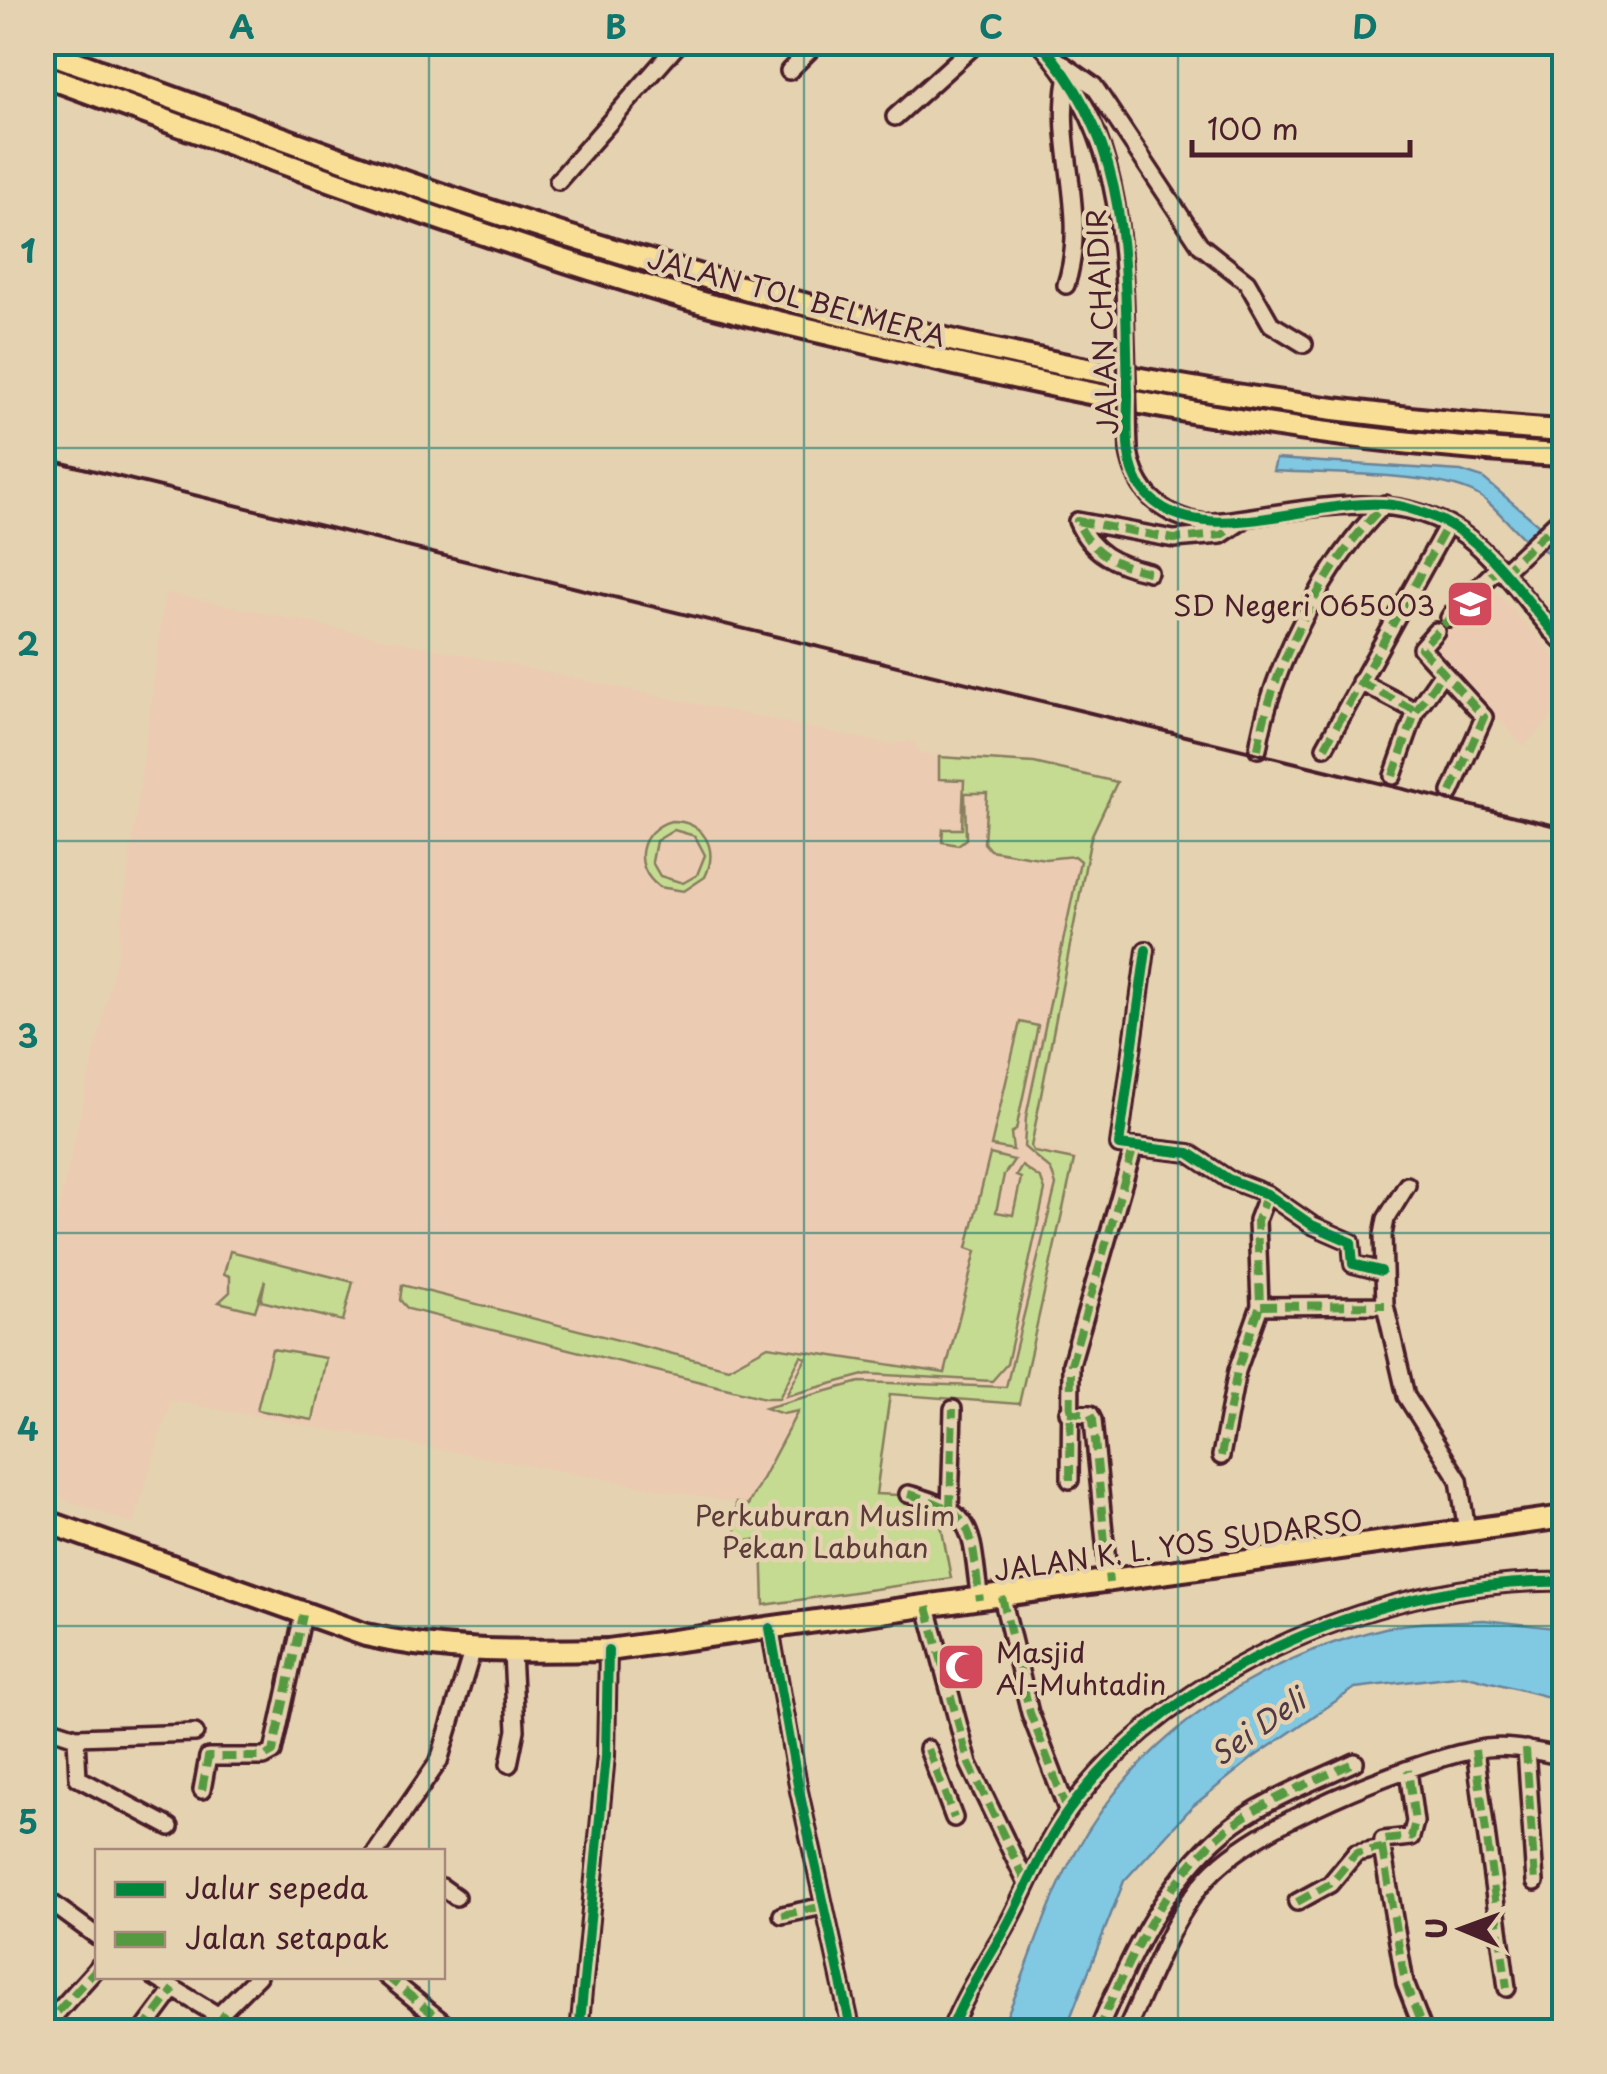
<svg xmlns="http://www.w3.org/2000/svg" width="1607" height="2074" font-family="'Playpen Sans',sans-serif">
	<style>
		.built { fill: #ebccb2 }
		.green { fill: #c4db91; stroke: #877d5e; stroke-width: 2.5; fill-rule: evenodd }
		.water { fill: #81c8e2; stroke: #6b8499; stroke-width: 2.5 }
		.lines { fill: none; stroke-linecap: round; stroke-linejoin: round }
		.minor-casing { stroke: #4a1f2b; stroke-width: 22 }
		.highway-casing { stroke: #4a1f2b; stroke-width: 28 }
		.minor { stroke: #e5d2b0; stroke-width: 15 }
		.highway { stroke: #f9df96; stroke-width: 20 }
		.rail { stroke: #4a1f2b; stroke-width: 4 }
		.minor-bridge-casing { stroke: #4a1f2b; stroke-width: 22; stroke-linecap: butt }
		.minor-bridge { stroke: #e5d2b0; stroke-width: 15 }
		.quiet { stroke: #559a41; stroke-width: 8; stroke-dasharray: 15 8; stroke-linecap: butt }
		.cycleway-casing { stroke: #e5d2b0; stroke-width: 16 }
		.cycleway { stroke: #00873e; stroke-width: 10 }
		.grid { fill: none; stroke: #0f766e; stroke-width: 2.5; stroke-opacity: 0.55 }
		.labels { text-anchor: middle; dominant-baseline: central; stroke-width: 9; stroke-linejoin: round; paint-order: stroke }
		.street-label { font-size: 28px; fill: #4a1f2b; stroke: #e5d2b0 }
		.poi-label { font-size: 28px; fill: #4a1f2b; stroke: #e5d2b0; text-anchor: end }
		.park-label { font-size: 28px; fill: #5c3b3a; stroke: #e5d2b0 }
		.water-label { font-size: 30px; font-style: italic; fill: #523846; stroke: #e5d2b0 }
		.neatline { fill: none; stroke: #0f766e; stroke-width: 4 }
		.grid-label { font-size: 32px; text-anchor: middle; font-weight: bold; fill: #0f766e }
	</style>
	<rect width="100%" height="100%" fill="#e5d2b0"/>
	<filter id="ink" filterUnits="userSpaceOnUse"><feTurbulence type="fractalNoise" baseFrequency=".01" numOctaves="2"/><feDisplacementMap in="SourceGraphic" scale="20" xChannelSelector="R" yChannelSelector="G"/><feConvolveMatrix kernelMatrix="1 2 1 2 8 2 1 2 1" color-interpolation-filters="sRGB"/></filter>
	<g filter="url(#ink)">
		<!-- built -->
		<path class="built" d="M1485,580L1564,666V705L1524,746L1424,647Z
			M165,592L889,744L915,741L918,752L938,757L1034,761L1119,781L1092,837L1032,1146L1076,1157L1019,1405L866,1392L748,1505L171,1401L133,1524L43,1491V1277L118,949Z"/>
		<!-- green -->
		<path class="green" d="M939,757L1034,763L1117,782L1091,837L1031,1147L1034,1152L1074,1160L1019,1404L890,1394L876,1494L899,1495L939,1514L951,1578L764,1605L762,1539L736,1542V1503L748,1505L798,1411L783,1414L765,1408L860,1382L1006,1387L1056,1185L1051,1170L1024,1147L1026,1117L1080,861L1074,856L1045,859L990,850L984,843L987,793H965L966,839L958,845L942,842L943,829H962L964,780L939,779Z
			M671,821C704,821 719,848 705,877L684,891L659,887C631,866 639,830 671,821ZM674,830L695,836L705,855L697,875L683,883L660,876L652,862L656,841Z
			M1020,1022L1038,1026L1016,1130L1011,1133L1013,1150L991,1146Z
			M990,1154L1014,1160L1004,1175L996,1212L1013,1215L1021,1178L1016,1176L1022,1166L1041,1179L1045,1190L1007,1364L992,1381L868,1374L786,1396L806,1358L801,1356L779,1398H765L408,1309L400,1300L402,1285L728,1368L768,1346L945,1373L976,1251L967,1248Z
			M230,1251L353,1282L343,1321L261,1301L265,1280L255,1311L219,1302L230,1292V1276L224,1274Z
			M272,1349L326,1358L313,1420L257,1410Z"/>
		<!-- water -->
		<path class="water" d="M1276,459L1461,471L1483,478L1564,546V580L1546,551C1518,544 1502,507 1474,493C1433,472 1323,474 1273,471Z
			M1484,1620L1564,1629V1701L1464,1675L1355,1688L1254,1757L1193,1806L1124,1881L1065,2031H1000C1027,1974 1043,1911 1074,1855C1138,1736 1256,1659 1385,1628C1416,1621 1452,1622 1484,1620Z"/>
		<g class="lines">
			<!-- minor casing -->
			<g class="minor-casing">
				<path id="minor" d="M1039,42C1111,120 1122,211 1125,313
					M1050,55L1094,86L1200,245L1247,282L1271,324L1304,344
					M789,71L818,42
					M895,117L978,42
					M558,181L680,42
					M1066,285C1089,212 1055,151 1067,81
					M1129,451C1136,493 1163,517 1205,523C1296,515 1402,476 1478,546C1510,575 1534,613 1564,643
					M1149,572C1116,565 1091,553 1077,521L1174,539L1221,535L1242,521
					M1502,573L1564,515
					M1462,603L1498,568
					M1449,618L1451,615
					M1551,630L1564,613
					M1436,631L1421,648L1484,717L1451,792
					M1360,682L1416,711
					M1325,747L1448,524
					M1258,749C1271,667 1326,562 1385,504
					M1393,776L1416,711L1443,672
					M1146,950L1119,1145L1189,1153L1228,1179L1267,1194L1312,1225L1351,1242L1353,1264L1381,1271
					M1407,1185L1386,1219L1383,1235L1385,1305L1406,1396L1459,1480L1467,1531
					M1267,1194L1257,1220L1260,1306L1385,1305
					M1068,1412L1090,1414L1093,1420L1109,1583
					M1221,1456L1237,1371L1260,1306
					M1070,1480L1071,1364L1133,1150
					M908,1494C980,1512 970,1536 980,1600
					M950,1509L953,1409
					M1002,1597L1030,1713L1068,1812
					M927,1607L969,1764L1027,1884
					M770,1628L799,1791L852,2032
					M42,1726L76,1737L195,1733
					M76,1737L78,1778L170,1827
					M928,1749L954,1818
					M1526,1749L1535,1882
					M1475,1750L1507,1988
					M509,1764L516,1730L512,1653
					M202,1790L208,1757H264L273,1752L303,1615
					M1382,1848L1405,1983L1424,2032
					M376,1852L439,1761L472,1652
					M442,1887L456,1897
					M42,1896L98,1937
					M1297,1902L1330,1884L1356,1853L1382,1848L1383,1840L1411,1837L1415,1822L1408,1770
					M782,1915L824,1906
					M153,1976L245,2032
					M386,1976L455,2032
					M220,2014L258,1976
					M42,2029L98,1967
					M142,2032L174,1989
					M579,2032L606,1756L608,1650
					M950,2032C964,1996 985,1964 1004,1931C1026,1892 1042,1847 1069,1810C1172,1667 1391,1578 1564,1582
					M1097,2032C1129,1959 1163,1883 1225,1831C1261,1801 1313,1782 1355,1762
					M1125,2032C1150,1981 1170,1919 1208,1877C1256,1824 1403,1765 1474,1750C1505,1743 1535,1751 1564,1757"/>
			</g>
			<!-- highway casing -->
			<g class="highway-casing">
				<path id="highway" d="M42,50C216,113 389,180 565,235C888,337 1226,410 1564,431
					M42,75C253,152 463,232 678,296C736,313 796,326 855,340C1087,398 1325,443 1564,455
					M42,1520L366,1635C447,1654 525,1651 608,1650L1564,1517"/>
			</g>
			<!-- minor -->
			<use href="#minor" class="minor"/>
			<!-- highway -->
			<use href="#highway" class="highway"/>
			<!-- rail -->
			<path class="rail" d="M42,458L1564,828"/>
			<!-- minor-bridge casing -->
			<g class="minor-bridge-casing">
				<path id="minor-bridge" d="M1125,313L1129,451"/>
			</g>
			<!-- minor-bridge -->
			<use href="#minor-bridge" class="minor-bridge"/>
			<!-- quiet -->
			<path class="quiet" d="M1149,572C1116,565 1091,553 1077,521L1174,539L1221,535L1233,527
				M1502,573L1564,515
				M1360,682L1416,711
				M1325,747L1448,524
				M1258,749C1271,667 1326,562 1385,504
				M1393,776L1416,711L1443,672
				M1451,792L1484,717L1421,648L1498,568
				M1267,1194L1257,1220L1260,1306L1385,1305
				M1068,1412L1090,1414L1093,1420L1109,1583
				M1221,1456L1237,1371L1260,1306
				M1070,1480L1071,1364L1133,1150
				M908,1494C980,1512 970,1536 980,1600
				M950,1509L953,1409
				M1002,1597L1030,1713L1068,1812
				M927,1607L969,1764L1027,1884
				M928,1749L954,1818
				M1526,1749L1535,1882
				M1475,1750L1507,1988
				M202,1790L208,1757H264L273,1752L303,1615
				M1382,1848L1405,1983L1424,2032
				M1297,1902L1330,1884L1356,1853L1382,1848L1383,1840L1411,1837L1415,1822L1408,1770
				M42,1912L51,1903
				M782,1915L824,1906L825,1914
				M386,1976L455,2032
				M220,2014L245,2032
				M42,2029L98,1967
				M142,2032L174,1989
				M1097,2032C1129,1959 1163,1883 1225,1831C1261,1801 1313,1782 1355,1762"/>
			<!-- cycleway casing -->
			<g class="cycleway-casing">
				<path id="cycleway" d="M1039,42C1134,144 1124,265 1128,394C1128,425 1123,464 1143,490C1194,555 1312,499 1383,504C1403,505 1430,514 1448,524C1496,550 1527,605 1564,643
					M1146,950L1119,1145L1189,1153L1228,1179L1267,1194L1312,1225L1351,1242L1353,1264L1381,1271
					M770,1628L799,1791L852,2032
					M579,2032L606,1756L608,1650
					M950,2032C964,1996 985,1964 1004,1931C1026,1892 1042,1847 1069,1810C1172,1667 1391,1578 1564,1582"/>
			</g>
			<!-- cycleway -->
			<use href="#cycleway" class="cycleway"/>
		</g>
	</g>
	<!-- grid -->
	<path class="grid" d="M429,42V1852M804,42V2032M1178,42V2032M42,448H1564M42,841H1564M42,1233H1564M42,1626H1564M429,1976V2032"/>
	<!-- icons -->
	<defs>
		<g id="school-square" transform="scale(2.5)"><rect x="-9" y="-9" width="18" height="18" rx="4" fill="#d1495b" stroke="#e5d2b0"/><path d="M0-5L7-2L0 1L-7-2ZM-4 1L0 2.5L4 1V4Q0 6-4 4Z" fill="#fff"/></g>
		<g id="mosque-square" transform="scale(2.5)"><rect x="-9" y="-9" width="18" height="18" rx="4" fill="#d1495b" stroke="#e5d2b0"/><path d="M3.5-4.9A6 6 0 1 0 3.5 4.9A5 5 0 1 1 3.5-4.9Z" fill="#fff"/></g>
	</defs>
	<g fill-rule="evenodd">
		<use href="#school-square" x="1470" y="604"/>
		<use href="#mosque-square" x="961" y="1667"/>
	</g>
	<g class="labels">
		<!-- street labels -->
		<g class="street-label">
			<text transform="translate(797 296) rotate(15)">JALAN TOL BELMERA</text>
			<text transform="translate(1101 322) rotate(-93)">JALAN CHAIDIR</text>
			<text transform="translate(1178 1544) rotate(-8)">JALAN K. L. YOS SUDARSO</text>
		</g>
		<!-- poi labels -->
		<g class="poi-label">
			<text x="1435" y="604">SD Negeri 065003</text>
			<text x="996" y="1651" text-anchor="start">Masjid<tspan x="996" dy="32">Al-Muhtadin</tspan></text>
		</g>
		<!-- park labels -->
		<g class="park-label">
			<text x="825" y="1514">Perkuburan Muslim<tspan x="825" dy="32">Pekan Labuhan</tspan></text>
		</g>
		<!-- water labels -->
		<g class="water-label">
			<text transform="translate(1257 1726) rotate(-35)">Sei Deli</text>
		</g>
	</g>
	<!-- margin -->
	<rect width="1607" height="2074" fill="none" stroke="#e5d2b0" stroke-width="110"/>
	<!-- legend -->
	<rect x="95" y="1849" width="350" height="130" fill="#e5d2b0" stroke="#a78a7b" stroke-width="2.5"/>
	<rect x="115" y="1882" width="50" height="15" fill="#00873e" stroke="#a78a7b" stroke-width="2.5"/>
	<text x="185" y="1899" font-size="30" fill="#4a1f2b">Jalur sepeda</text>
	<rect x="115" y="1932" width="50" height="15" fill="#559a41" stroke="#a78a7b" stroke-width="2.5"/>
	<text x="185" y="1949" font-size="30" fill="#4a1f2b">Jalan setapak</text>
	<!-- north arrow -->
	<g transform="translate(1462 1929) rotate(271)" stroke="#e5d2b0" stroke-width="8" paint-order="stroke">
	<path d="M0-8L18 38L0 25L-18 38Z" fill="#4a1f2b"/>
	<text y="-15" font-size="28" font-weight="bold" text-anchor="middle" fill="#4a1f2b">U</text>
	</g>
	<!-- scale -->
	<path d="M1192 140v15h218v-15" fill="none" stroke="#4a1f2b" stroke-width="5"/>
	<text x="1207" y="140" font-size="30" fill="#4a1f2b" stroke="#e5d2b0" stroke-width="8" paint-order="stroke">100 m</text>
	<rect x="55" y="55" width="1497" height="1964" class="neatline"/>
	<g class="grid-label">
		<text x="242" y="39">A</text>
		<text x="616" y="39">B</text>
		<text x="991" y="39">C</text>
		<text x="1365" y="39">D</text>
		<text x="28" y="263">1</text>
		<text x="28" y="656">2</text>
		<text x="28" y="1048">3</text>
		<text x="28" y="1441">4</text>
		<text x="28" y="1834">5</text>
	</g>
</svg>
